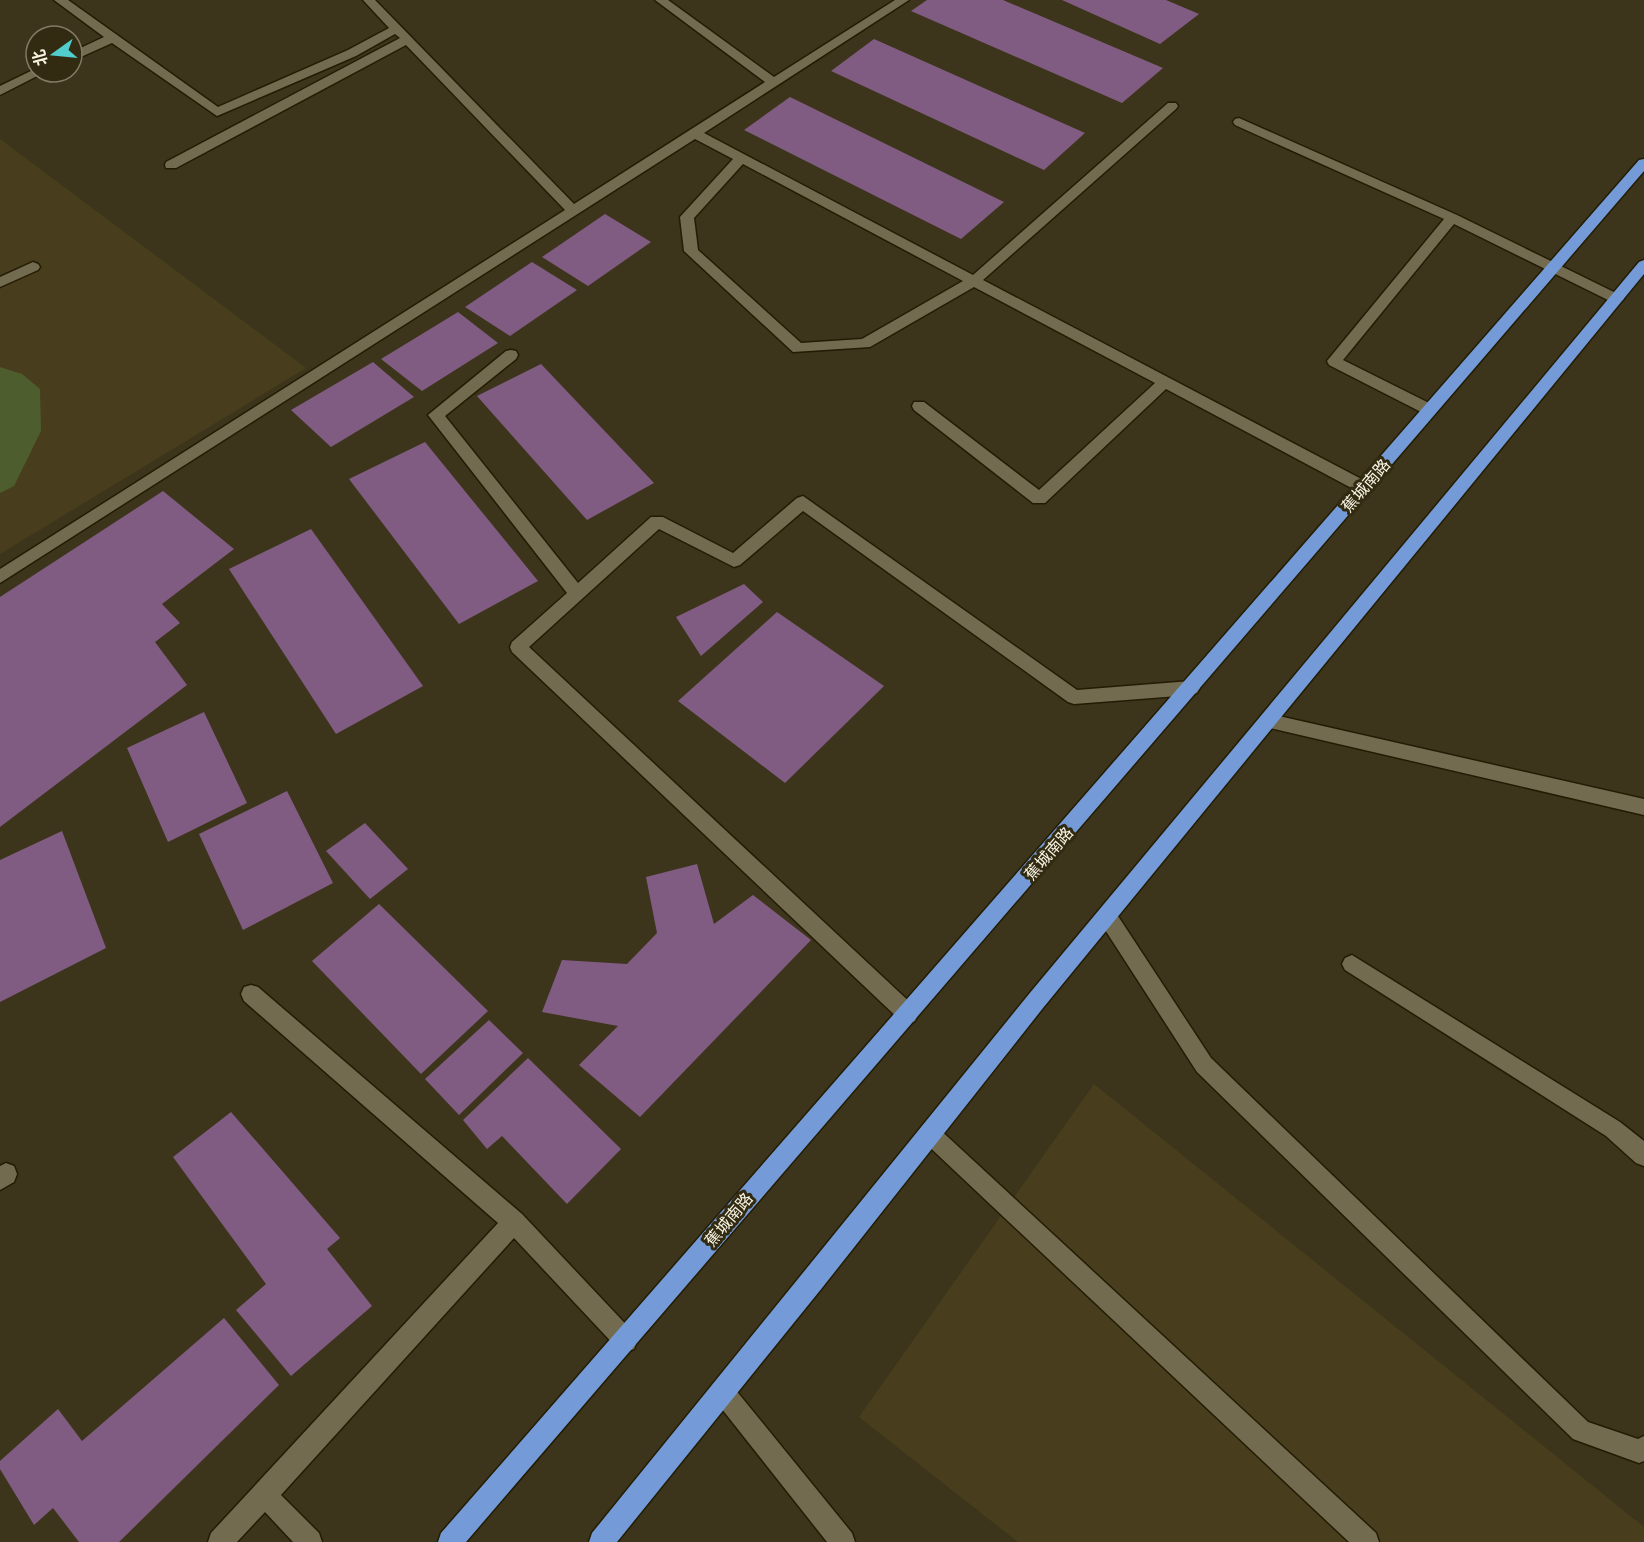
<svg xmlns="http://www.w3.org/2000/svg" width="1644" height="1542" font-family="Barlow,'Noto Sans SC',sans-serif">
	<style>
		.built { fill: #483e1d }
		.green { fill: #4e5d2d }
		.building { fill: #805c83 }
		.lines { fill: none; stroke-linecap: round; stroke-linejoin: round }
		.service-casing { stroke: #231c04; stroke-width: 3 }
		.minor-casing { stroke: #231c04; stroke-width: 3 }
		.trunk-casing { stroke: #231c04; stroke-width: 3 }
		.service { fill: #736b50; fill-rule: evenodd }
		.minor { fill: #736b50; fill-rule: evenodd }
		.trunk { fill: #749bd7; fill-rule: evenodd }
		.labels { text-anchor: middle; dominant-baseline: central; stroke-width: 6; stroke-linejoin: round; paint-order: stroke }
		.street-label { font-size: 16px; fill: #f9f5e5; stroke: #322b11 }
	</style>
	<rect width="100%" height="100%" fill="#3c351b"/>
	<!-- built -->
	<path class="built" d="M0,139L306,368L0,554Z
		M1094,1084L1644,1527V1542H1018L859,1417Z"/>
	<!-- green -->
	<path class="green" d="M0,367L22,374L40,389L41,431L14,486L0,493Z"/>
	<!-- building -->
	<path class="building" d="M927,0H1003L1163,68L1122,103L911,11Z
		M1062,0H1166L1199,14L1160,44Z
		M874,39L1085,133L1044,170L831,71Z
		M790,97L1004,202L961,239L744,130Z
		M605,214L651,242L588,286L542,257Z
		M532,262L577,290L510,336L465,307Z
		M458,312L498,343L422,391L381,359Z
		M373,362L414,397L331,447L291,410Z
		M541,364L654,483L587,520L477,396Z
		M425,442L538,581L459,624L349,479Z
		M163,491L234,549L162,604L180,623L155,642L187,685L0,827V597Z
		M311,529L423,686L336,734L229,569Z
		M744,584L763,602L701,656L676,617Z
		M777,612L884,686L785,783L678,701Z
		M204,712L247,803L168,842L127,748Z
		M287,791L333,883L243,930L199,834Z
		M365,823L408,869L370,899L326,851Z
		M62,831L106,948L0,1002V860Z
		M697,864L714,924L753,895L811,940L640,1117L579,1065L618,1026L542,1012L562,960L627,964L657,933L646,877Z
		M379,904L488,1011L421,1074L312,961Z
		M489,1020L523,1053L459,1115L425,1079Z
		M528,1058L621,1149L567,1204L502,1136L487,1149L463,1120Z
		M231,1112L340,1238L327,1249L372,1306L291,1376L236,1310L266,1284L173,1157Z
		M224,1318L279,1385L119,1542H79L53,1508L34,1525L0,1469V1461L58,1409L82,1441Z"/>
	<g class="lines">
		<!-- service casing -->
		<g class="service-casing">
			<path id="service" d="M33,262L38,264L40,267L38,270L0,287V277Z"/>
		</g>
		<!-- minor casing -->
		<g class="minor-casing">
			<path id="minor" d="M54,0H68L218,107L348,50L389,28L363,0H375L574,204L765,82L655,0H668L774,77L895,0H909L704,133L973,275L1168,103H1176L1178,106L1176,109L983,280L1369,483L1371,487L1369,491H1357L1166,389L1045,503H1033L914,410L912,406L914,402H924L1039,490L1155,383L974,287L870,347L793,352L684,251L680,217L733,159L695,139L0,583V569L565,210L406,45L176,168H166L165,165L166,162L400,38L395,34L356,56L217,116L112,43L72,61V52L104,37ZM743,164L963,281L862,339L801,343L698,250L694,218Z
				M35,69L36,72H45L0,95V86Z
				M1239,118L1457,215L1622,296L1624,299L1617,304L1612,302L1454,224L1343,360L1435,406L1437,410L1435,414H1425L1329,365L1327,361L1444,219L1235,125L1233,122L1235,119Z
				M511,350L516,351L518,355L516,359L445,416L578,583L651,517H663L733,553L797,498L803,496L1077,690L1191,681L1197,683L1200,688L1197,693L1191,695L1074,704L1068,702L803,511L740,565L734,567L659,529L529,647L915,1007L918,1014L915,1021L908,1024L901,1021L512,652L510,647L512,642L567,593L428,415L506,351Z
				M1270,714L1644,799V815L1270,728L1264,726L1261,721L1264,716Z
				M1107,907L1114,910L1211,1058L1588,1422L1638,1439L1644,1436V1461L1639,1463L1573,1439L1197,1072L1100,922L1097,916L1100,910Z
				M1352,955L1620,1122L1644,1141V1166L1636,1163L1606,1136L1345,970L1342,964L1345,958Z
				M251,985L258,987L522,1214L634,1333L637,1341L634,1349L626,1352L618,1349L514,1238L281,1495L319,1533L322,1542H293L265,1512L237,1542H208L211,1533L498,1223L244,1001L241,994L244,987Z
				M929,1122L936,1126L1376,1533L1379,1542H1349L922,1140L918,1133L922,1126Z
				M6,1163L14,1166L17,1174L14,1182L0,1190V1166Z
				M722,1379L730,1383L852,1533L855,1542H827L714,1399L710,1391L714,1383Z"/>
		</g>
		<!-- trunk casing -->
		<g class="trunk-casing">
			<path id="trunk" d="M1644,159V171L466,1542H438L441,1533L1639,160Z
				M1644,260V274L1043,1008L822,1288L617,1542H589L592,1533L1029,994L1639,262Z"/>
		</g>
		<!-- service -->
		<use href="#service" class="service"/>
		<!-- minor -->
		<use href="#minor" class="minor"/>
		<!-- trunk -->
		<use href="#trunk" class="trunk"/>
	</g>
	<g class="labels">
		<!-- street labels -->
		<g class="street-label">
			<text transform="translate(1365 485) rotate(-49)">蕉城南路</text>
			<text transform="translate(1048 853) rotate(-49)">蕉城南路</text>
			<text transform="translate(728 1219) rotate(-50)">蕉城南路</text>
		</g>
	</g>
	<!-- north arrow -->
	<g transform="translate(54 54) rotate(255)"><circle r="28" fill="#322b11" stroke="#827c66" stroke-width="1.5"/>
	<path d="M0-4.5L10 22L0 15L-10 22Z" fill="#52cdce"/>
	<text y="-9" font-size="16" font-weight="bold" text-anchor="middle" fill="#f9f5e5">北</text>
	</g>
</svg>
